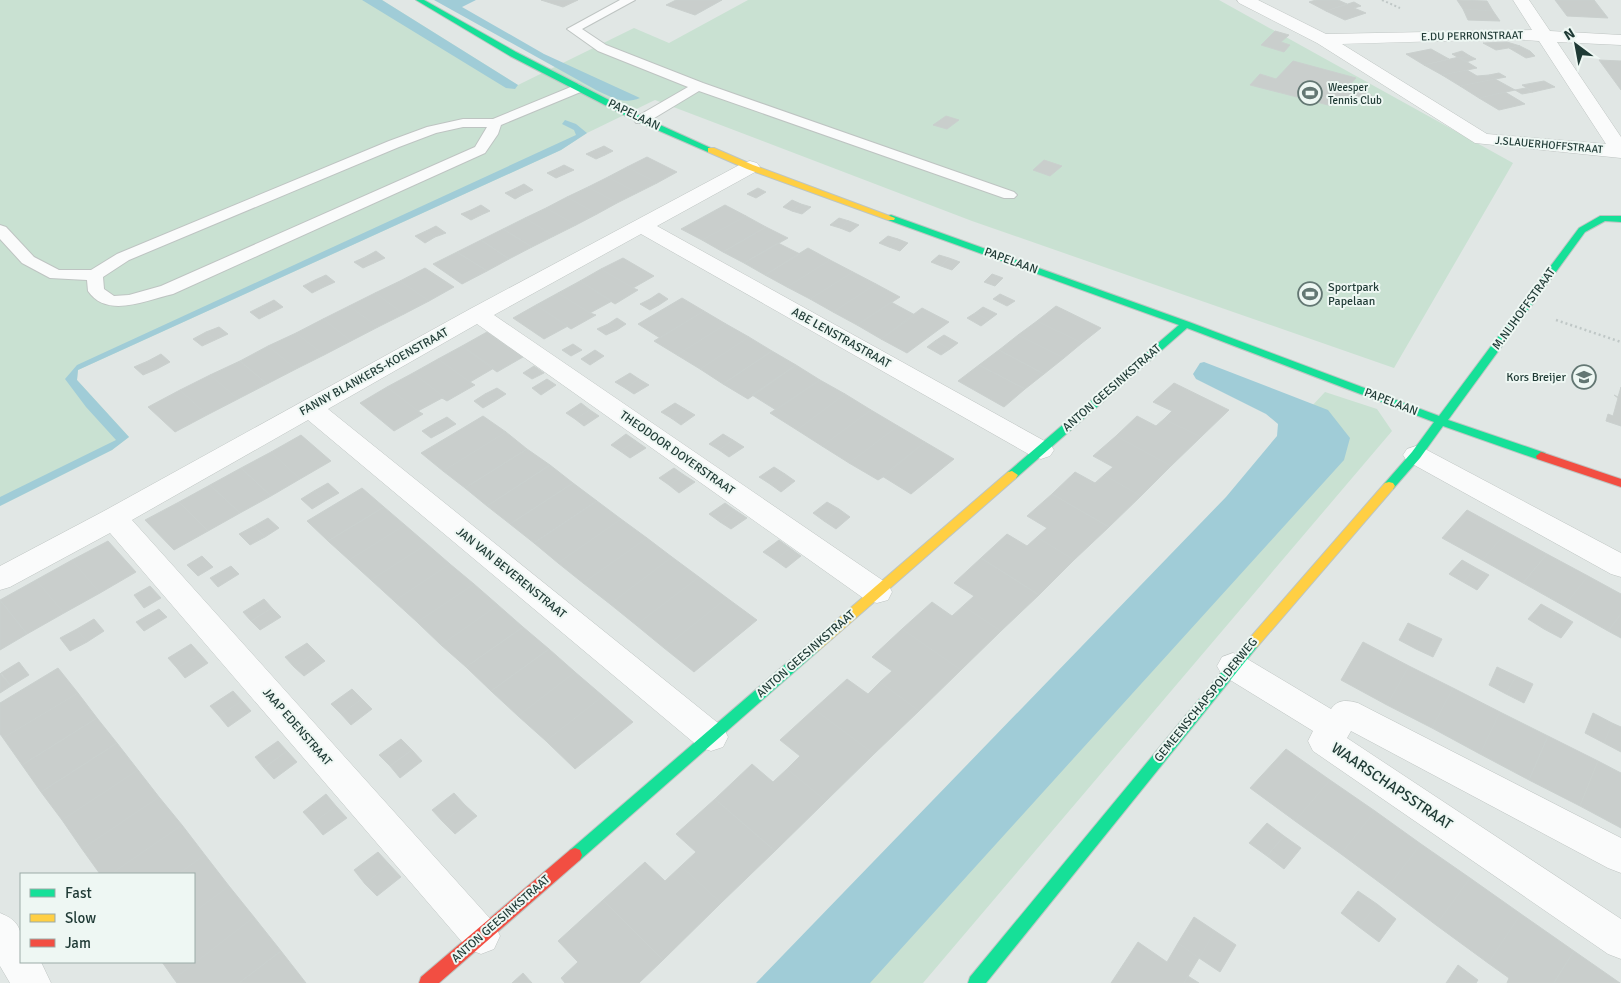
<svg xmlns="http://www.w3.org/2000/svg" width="1621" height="983" font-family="Signika,sans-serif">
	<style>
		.green { fill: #c9e1d2 }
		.water { fill: #a0ccd7 }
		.building { fill: #c9cecc; stroke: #cad0ce }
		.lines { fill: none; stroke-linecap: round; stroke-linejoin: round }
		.lane-casing { stroke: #bec4c2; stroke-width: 2 }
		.street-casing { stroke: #bec4c2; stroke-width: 1 }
		.fast-casing { stroke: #bdc5c2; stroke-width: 2 }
		.slow-casing { stroke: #bdc5c2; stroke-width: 2 }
		.jam-casing { stroke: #bdc5c2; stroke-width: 2 }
		.path-far1 { stroke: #bfc7c6; stroke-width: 2; stroke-dasharray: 2 2.5; stroke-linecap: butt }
		.path { stroke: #bfc7c6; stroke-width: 2.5; stroke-dasharray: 2 3; stroke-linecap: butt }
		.lane { fill: #fafbfb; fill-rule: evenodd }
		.street { fill: #fafbfb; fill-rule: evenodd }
		.fast { fill: #16e098; fill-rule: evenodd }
		.slow { fill: #ffcf43; fill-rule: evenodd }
		.jam { fill: #f24e42; fill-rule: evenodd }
		.labels { text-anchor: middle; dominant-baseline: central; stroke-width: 4; stroke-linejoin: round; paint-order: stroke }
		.far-street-label { font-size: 11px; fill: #1f3a35; stroke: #eef7f3 }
		.far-poi-label { font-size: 11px; fill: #1f3a35; stroke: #eef7f3; text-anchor: start }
		.street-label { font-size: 12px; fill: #1f3a35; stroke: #eef7f3 }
		.poi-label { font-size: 12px; fill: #1f3a35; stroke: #eef7f3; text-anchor: start }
		.near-street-label { font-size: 15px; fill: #1f3a35; stroke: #eef7f3 }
	</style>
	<rect width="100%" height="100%" fill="#e1e7e5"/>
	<!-- green -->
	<path class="green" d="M0,0H382L518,85L634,28L669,43L748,0H1219L1513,163L1394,368L972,221L655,100L587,133L561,150L78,370L77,380L129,437L112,450L0,506Z
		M1325,392L1377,409L1392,431L923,983H838L1233,490Z"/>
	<!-- water -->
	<path class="water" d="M362,0H382L518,85L515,89L506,88Z
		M434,0H476L462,7L544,54L640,98C623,105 611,97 596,90Z
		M565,120L576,124L587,133L561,150L78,370L77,380L129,437L112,450L0,506V497L116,440L86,407L65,379L77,365L576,135L574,130L562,124Z
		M1204,362L1328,410L1350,438L1344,460L870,983H756L1226,497L1277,436L1278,424L1266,414L1196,379L1193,374L1200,363Z"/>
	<!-- building -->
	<path class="building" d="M541,0H578L563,7Z
		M676,0H722L695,15L666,5Z
		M1316,0H1338L1347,4L1326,11L1309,2Z
		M1457,0L1487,1L1493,11L1463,9Z
		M1555,0H1594L1608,18L1567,16Z
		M1354,2L1361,6L1354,8L1366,13L1345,20L1326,11Z
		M1463,9L1493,11L1500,21L1468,20Z
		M1275,31L1289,35L1281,42L1290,45L1284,52L1261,45Z
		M1507,42L1520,46L1496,50L1483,43Z
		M1520,46L1530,51L1535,56L1526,58L1509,48Z
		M1431,49L1449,59L1424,65L1406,54Z
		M1462,51L1470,56L1459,58L1452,54Z
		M1470,56L1476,59L1466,62L1459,58Z
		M1459,57L1477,68L1442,75L1424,65Z
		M1599,60L1621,61V90Z
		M1293,61L1356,78L1347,88L1372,95L1365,104L1340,97L1332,106L1250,85L1260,74L1276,79Z
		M1467,70L1477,76L1489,75L1495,79L1460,86L1442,75Z
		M1499,73L1506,77L1495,79L1489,75Z
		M1495,79L1515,90L1479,98L1460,86Z
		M1544,81L1555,87L1533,92L1522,85Z
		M1526,88L1533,92L1522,94L1515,90Z
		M1505,92L1525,104L1499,110L1479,98Z
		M946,116L959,120L947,129L933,125Z
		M604,146L613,151L605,155L595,150Z
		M595,150L605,155L596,159L586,154Z
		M647,157L677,172L657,183L627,167Z
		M1044,160L1062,166L1050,176L1033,170Z
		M564,165L574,170L565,174L556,169Z
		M627,167L657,183L637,193L608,177Z
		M556,169L565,174L556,178L547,173Z
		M608,177L637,193L617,203L588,187Z
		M524,184L533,190L524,194L514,189Z
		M588,187L617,203L597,214L567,197Z
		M758,188L766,192L756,198L747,194Z
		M514,189L524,194L515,199L505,193Z
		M567,197L597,214L576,225L546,208Z
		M792,200L801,204L792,211L783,207Z
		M801,204L811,207L802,214L792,211Z
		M481,205L490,211L481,215L471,210Z
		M725,205L746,216L702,240L681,229Z
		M546,208L576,225L554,236L525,218Z
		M471,210L481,215L471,220L461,214Z
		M746,216L766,227L723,252L702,240Z
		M525,218L554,236L532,247L503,229Z
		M839,218L849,221L840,228L830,225Z
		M849,221L859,225L850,232L840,228Z
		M436,226L446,233L435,237L426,231Z
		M766,227L788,238L744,263L723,252Z
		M503,229L532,247L509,259L481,240Z
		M426,231L435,237L425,243L415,236Z
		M888,236L898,239L889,247L879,243Z
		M898,239L908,243L900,251L889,247Z
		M481,240L509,259L487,271L457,252Z
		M778,243L800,254L765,275L744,263Z
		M808,248L830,260L787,287L765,275Z
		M376,251L385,258L374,263L365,257Z
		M457,252L487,271L462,284L433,264Z
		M939,255L949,258L941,266L931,262Z
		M365,257L374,263L363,268L354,262Z
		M623,258L654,276L633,288L601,269Z
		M949,258L960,262L952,270L941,266Z
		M830,260L853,272L810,299L787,287Z
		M425,268L454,287L429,301L400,281Z
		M601,269L633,288L638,290L615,304L580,281Z
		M853,272L876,284L833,312L810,299Z
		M992,274L1003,278L995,286L984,282Z
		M326,275L335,282L324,287L315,280Z
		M315,280L324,287L312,293L303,286Z
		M400,281L429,301L404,314L375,293Z
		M580,281L612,301L590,313L558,293Z
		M876,284L900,297L857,325L833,312Z
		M375,293L404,314L378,327L349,306Z
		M558,293L590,313L596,315L571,329L536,305Z
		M659,293L668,299L659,305L650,299Z
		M1000,294L1015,301L1007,306L993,299Z
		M682,298L704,311L660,338L638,324Z
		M650,299L659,305L650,310L640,304Z
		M274,300L283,307L271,313L262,306Z
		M891,302L915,315L881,339L857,325Z
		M536,305L568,326L544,339L513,318Z
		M262,306L271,313L259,319L250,312Z
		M349,306L378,327L351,341L323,319Z
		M1056,306L1101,328L1082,343L1037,321Z
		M983,307L997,314L989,320L975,313Z
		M922,308L949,322L907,353L881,339Z
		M704,311L726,324L677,355L654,341Z
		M975,313L989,320L981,326L967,318Z
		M617,318L626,324L617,330L608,324Z
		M323,319L351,341L324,355L296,333Z
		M1037,321L1082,343L1064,358L1018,335Z
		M608,324L617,330L606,335L597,329Z
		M726,324L749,337L700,369L677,355Z
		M219,327L228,334L215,340L206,332Z
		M206,332L215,340L202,346L193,339Z
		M487,332L523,357L497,372L462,346Z
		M296,333L324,355L296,369L268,346Z
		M944,335L958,343L950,349L935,341Z
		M1018,335L1064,358L1044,374L999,350Z
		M749,337L772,351L723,384L700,369Z
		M935,341L950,349L941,355L927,347Z
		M573,344L582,350L571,356L562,350Z
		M268,346L296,369L267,384L240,361Z
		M462,346L494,368L470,382L438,359Z
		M595,350L604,356L590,365L581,359Z
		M999,350L1044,374L1025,389L979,365Z
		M772,351L796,365L748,399L723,384Z
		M161,354L170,362L157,369L148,361Z
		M438,359L470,382L475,385L447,401L442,398L444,397L413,373Z
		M148,361L157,369L143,375L134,367Z
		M240,361L267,384L238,399L210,375Z
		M796,365L820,380L776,410L752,395Z
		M979,365L1025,389L1004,407L958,381Z
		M534,366L544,373L532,379L523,373Z
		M413,373L444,397L418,411L387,387Z
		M630,373L639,379L625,388L615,382Z
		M210,375L238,399L207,415L180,390Z
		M547,379L556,385L541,395L532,388Z
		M639,379L649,385L634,394L625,388Z
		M820,380L845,394L797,430L770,413Z
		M1174,383L1229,410L1201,437L1164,419L1172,411L1153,402Z
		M387,387L418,411L423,414L394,431L360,403Z
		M1621,387V426L1606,421L1608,414L1613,416L1618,398L1614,395L1618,397Z
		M497,388L506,394L495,401L485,394Z
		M180,390L207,415L175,432L148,407Z
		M485,394L495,401L483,408L474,401Z
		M845,394L871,410L822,446L797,430Z
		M581,403L590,410L575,419L566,413Z
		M675,403L685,409L671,418L661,412Z
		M685,409L695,415L681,425L671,418Z
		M590,410L599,416L584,426L575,419Z
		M871,410L898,426L849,463L822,446Z
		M483,416L506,432L443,471L421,453Z
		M1137,416L1156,426L1164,419L1201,437L1171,466L1116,436Z
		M447,417L456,424L444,431L434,424Z
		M434,424L444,431L431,438L422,431Z
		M898,426L925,442L883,477L878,480L849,463Z
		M506,432L527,449L465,488L443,471Z
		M626,434L636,441L620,451L611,445Z
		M723,434L733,440L719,450L709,444Z
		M301,435L331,461L300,479L271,452Z
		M1116,436L1171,466L1141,496L1104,475L1113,467L1093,456Z
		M733,440L744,447L729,457L719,450Z
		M636,441L646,448L630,458L620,451Z
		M925,442L954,459L911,494L882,476Z
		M527,449L550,465L487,506L465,488Z
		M271,452L300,479L271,496L241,468Z
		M550,465L573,483L510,524L487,506Z
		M774,467L785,474L770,484L759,477Z
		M241,468L271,496L240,513L210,485Z
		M674,468L684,475L669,485L659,478Z
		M1075,472L1095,483L1104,475L1141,496L1109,527L1052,494Z
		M785,474L795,481L781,492L770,484Z
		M684,475L695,482L679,493L669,485Z
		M328,483L339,493L325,501L314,491Z
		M573,483L597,501L534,543L510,524Z
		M210,485L240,513L208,531L179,502Z
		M362,488L384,507L328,541L307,521Z
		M314,491L325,501L312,509L301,499Z
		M1052,494L1109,527L1074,560L1037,537L1047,528L1027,516Z
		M597,501L621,519L558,563L534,543Z
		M179,502L208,531L174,550L145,520Z
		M827,502L839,509L824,521L813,513Z
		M725,503L735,510L720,522L709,514Z
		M384,507L405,525L349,560L328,541Z
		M839,509L850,517L836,529L824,521Z
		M735,510L747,518L731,529L720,522Z
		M1467,510L1507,532L1482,560L1442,538Z
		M268,518L279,528L265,537L254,526Z
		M621,519L647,538L583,583L558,563Z
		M405,525L427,544L371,580L349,560Z
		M254,526L265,537L250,545L239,534Z
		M1507,532L1547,554L1523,583L1482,560Z
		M1007,534L1027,546L1037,537L1074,560L1039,595L981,558Z
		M647,538L672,557L610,604L583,583Z
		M779,540L790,548L775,560L763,552Z
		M108,541L136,572L100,593L72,560Z
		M427,544L450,564L394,601L371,580Z
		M790,548L801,556L786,568L775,560Z
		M1547,554L1588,576L1564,606L1523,583Z
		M202,556L213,567L198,576L187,565Z
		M672,557L699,577L636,625L610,604Z
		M981,558L1039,595L1001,631L963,606L974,596L954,583Z
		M72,560L100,593L64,613L36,580Z
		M1462,560L1476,568L1463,582L1449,574Z
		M450,564L474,584L417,622L394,601Z
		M231,566L239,574L218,587L210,578Z
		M1476,568L1489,575L1477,590L1463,582Z
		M1588,576L1621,594V614L1608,631L1564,606Z
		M699,577L727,598L664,648L636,625Z
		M36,580L64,613L27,634L0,600Z
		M474,584L498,605L441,645L417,622Z
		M150,586L161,598L144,608L134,595Z
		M727,598L757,620L694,672L664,648Z
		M264,599L272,608L251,621L243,612Z
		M0,600L27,634L0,650Z
		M932,602L952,616L963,606L1001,631L961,670L902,629Z
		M1541,604L1557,613L1544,629L1528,619Z
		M498,605L523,627L466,667L441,645Z
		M272,608L281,617L260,630L251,621Z
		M159,609L167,617L144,631L136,622Z
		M1557,613L1573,622L1561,638L1544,629Z
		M1621,614V638L1608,631Z
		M94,619L104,631L87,642L77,629Z
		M1408,623L1425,631L1416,649L1399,640Z
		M523,627L549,649L491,691L466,667Z
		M77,629L87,642L70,651L60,638Z
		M902,629L961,670L919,711L880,682L892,671L872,657Z
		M1425,631L1442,639L1433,657L1416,649Z
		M1363,642L1409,666L1387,705L1341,680Z
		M307,643L316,652L294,667L285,657Z
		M191,644L200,654L177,668L168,658Z
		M549,649L575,672L518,716L491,691Z
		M316,652L325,661L304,676L294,667Z
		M200,654L208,663L185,678L177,668Z
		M19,662L29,675L11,686L1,673Z
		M1409,666L1453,688L1432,728L1387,705Z
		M1497,667L1516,676L1506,694L1489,685Z
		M58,668L78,693L3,738L0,734V703Z
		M575,672L603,696L546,741L518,716Z
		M0,673L11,686L0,693Z
		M1516,676L1533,684L1524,703L1506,694Z
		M847,679L868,694L880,682L919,711L874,754L814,709Z
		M1453,688L1500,712L1480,754L1432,728Z
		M352,689L362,699L341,714L331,704Z
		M233,691L242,701L219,716L210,706Z
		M78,693L97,718L22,765L3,738Z
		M603,696L633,722L575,769L546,741Z
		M362,699L372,709L351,725L341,714Z
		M242,701L251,711L228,727L219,716Z
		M814,709L874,754L826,801L787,769L800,756L780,740Z
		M1500,712L1548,736L1529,780L1480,754Z
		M1593,713L1612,723L1604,743L1585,733Z
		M97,718L117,743L41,792L22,765Z
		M1612,723L1621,727V752L1604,743Z
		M1548,736L1598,761L1580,806L1529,780Z
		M401,739L412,750L390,766L379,755Z
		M278,741L287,751L264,768L255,757Z
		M117,743L138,770L62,820L41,792Z
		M1286,749L1330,780L1295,821L1250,788Z
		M412,750L422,761L400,778L390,766Z
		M287,751L297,762L274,779L264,768Z
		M1598,761L1621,773V828L1580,806Z
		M752,764L773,782L787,769L826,801L775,851L715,799Z
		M138,770L159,797L82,849L62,820Z
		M1330,780L1375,811L1341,854L1295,821Z
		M454,793L465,805L443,822L432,810Z
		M326,794L336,806L313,823L303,812Z
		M159,797L182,825L111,874H100L82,849Z
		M715,799L775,851L721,903L681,866L696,852L676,834Z
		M465,805L477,816L455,834L443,822Z
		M336,806L347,818L323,835L313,823Z
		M1375,811L1421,844L1387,888L1341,854Z
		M1267,823L1284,836L1267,856L1249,843Z
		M182,825L205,855L178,874H111Z
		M1284,836L1301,848L1284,869L1267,856Z
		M1421,844L1470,878L1436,925L1387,888Z
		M378,852L389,864L365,884L354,870Z
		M205,855L229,886L194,912V874H178Z
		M645,862L665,881L681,866L721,903L663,960L603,900Z
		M389,864L401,877L377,896L365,884Z
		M1470,878L1521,914L1488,963L1436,925Z
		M229,886L254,917L174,979L162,962H194V912Z
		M1358,891L1377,904L1359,927L1341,913Z
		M603,900L663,960L639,983H565L561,978L578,962L558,941Z
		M1377,904L1396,919L1379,942L1359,927Z
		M1521,914L1574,951L1554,983H1507L1509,978L1488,963Z
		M254,917L281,951L239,983H177L174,979Z
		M1194,917L1215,931L1199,958L1178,943Z
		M1215,931L1236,945L1220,972L1199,958Z
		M1138,942L1167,962L1178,943L1199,958L1184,983H1111Z
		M281,951L306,983H239Z
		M1574,951L1620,983H1554Z
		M1458,965L1478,980L1476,983H1446Z
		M523,973L532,983H512Z
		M1188,976L1199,983H1184Z"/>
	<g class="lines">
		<!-- lane casing -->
		<g class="lane-casing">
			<path id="lane" d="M620,0H635L582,29L606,45L703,83L1014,192L1017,195L1014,198H1004L699,91L646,123H636L634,120L636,117L688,87L598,51L567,29Z
				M578,84L585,88L583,91L501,125L498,134L485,153L173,294C147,300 107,319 88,291L87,280L50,278L22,263L0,239V225L6,227L34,257L59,270H91L117,254L389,141L427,127L463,119H493ZM463,127H487L475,147L161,286L129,295L114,296L104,289L103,277L129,260L399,147L436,133Z"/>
		</g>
		<!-- street casing -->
		<g class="street-casing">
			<path id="street" d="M1237,0H1258L1326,34L1532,30L1513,0H1529L1550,31L1621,35V45L1557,42L1621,137V158L1475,143L1317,43L1239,3ZM1512,39L1539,41L1606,144L1487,134L1342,44Z
				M750,161L757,163L760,167L757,171L657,226L1050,444L1054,450L1050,456L1041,459L1032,456L641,234L494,315L888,584L892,592L888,600L877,603L866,600L477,324L328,409L723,727L728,737L723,747L711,751L699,747L308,420L132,520L494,923L500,936L494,949L481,954L468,949L110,533L10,587L0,590V566L104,511L470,309L743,163Z
				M1416,446L1425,449L1621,553V577L1611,574L1407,461L1403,455L1407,449Z
				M1233,653L1244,657L1331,709C1338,699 1347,700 1358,703L1621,838V873L1608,868L1351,731L1347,738L1621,919V959L1608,954L1313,751L1308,741L1313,731L1222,675L1217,666L1222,657Z
				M0,913C26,923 21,937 21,962H41L51,983H10L0,966Z"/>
		</g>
		<!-- fast casing -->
		<g class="fast-casing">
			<path id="fast" d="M416,0H424L516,52L638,115L715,150L708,152L632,119L510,56Z
				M891,215L1189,322L1439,416L1579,228L1600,216H1621V222L1605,221L1585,232L1448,420L1545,453L1546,456L1545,459H1537L1443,426L1420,458L1393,489H1385L1383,486L1385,483L1412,452L1434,422L1187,328L1016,478H1008L1006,475L1008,472L1179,325L888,220V216Z
				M1253,638L1257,639L1259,643L1257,647L986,983H968L970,977L1249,639Z
				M814,642L818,643L820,647L818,651L580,860L575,862L570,860L568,855L570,850L810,643Z"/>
		</g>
		<!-- slow casing -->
		<g class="slow-casing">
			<path id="slow" d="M708,148H714L753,165L895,218L894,220H888L747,169L708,152Z
				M1012,471L1018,475L1016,478L818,651L814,652L810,651L808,647L810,643L1008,472Z
				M1389,482L1393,483L1395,486L1393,489L1257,647L1253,648L1249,647L1247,643L1249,639L1385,483Z"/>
		</g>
		<!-- jam casing -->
		<g class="jam-casing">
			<path id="jam" d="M1541,452L1621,479V487L1537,459L1536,456Z
				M575,848L580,850L582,855L580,860L439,983H419L421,977L570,850Z"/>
		</g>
		<!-- path-far1 -->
		<path class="path-far1" d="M1382,0L1400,8"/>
		<!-- path -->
		<path class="path" d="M1556,320L1621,342"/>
		<!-- lane -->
		<use href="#lane" class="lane"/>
		<!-- street -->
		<use href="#street" class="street"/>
		<!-- fast -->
		<use href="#fast" class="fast"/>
		<!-- slow -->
		<use href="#slow" class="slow"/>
		<!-- jam -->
		<use href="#jam" class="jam"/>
	</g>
	<!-- icons -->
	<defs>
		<g id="stadium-ring" transform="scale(1.25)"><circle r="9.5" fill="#eef7f3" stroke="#637773" stroke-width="1.5"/><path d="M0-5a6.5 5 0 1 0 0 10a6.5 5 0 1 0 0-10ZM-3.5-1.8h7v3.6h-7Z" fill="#637773"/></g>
		<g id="school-ring" transform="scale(1.25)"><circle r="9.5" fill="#eef7f3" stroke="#637773" stroke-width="1.5"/><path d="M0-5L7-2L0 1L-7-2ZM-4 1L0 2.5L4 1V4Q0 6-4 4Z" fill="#637773"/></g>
	</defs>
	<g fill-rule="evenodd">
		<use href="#stadium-ring" x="1310" y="93"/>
		<use href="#stadium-ring" x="1310" y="294"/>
		<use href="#school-ring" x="1584" y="377"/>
	</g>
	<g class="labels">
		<!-- far-street labels -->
		<g class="far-street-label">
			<text transform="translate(1472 36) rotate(-1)">E.DU PERRONSTRAAT</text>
			<text transform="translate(1549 145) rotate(5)">J.SLAUERHOFFSTRAAT</text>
		</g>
		<!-- far-poi labels -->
		<g class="far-poi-label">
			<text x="1328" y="87">Weesper<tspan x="1328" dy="13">Tennis Club</tspan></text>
		</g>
		<!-- street labels -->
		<g class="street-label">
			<text transform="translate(634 115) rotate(26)">PAPELAAN</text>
			<text transform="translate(1011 261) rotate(20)">PAPELAAN</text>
			<text transform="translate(1524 309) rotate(-54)">M.NIJHOFFSTRAAT</text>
			<text transform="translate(841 338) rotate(29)">ABE LENSTRASTRAAT</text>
			<text transform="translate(374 372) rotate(-29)">FANNY BLANKERS-KOENSTRAAT</text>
			<text transform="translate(1112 388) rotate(-41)">ANTON GEESINKSTRAAT</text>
			<text transform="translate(1391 402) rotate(21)">PAPELAAN</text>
			<text transform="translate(677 453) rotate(35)">THEODOOR DOYERSTRAAT</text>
			<text transform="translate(511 573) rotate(39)">JAN VAN BEVERENSTRAAT</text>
			<text transform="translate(806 654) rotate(-41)">ANTON GEESINKSTRAAT</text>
			<text transform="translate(1206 700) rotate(-51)">GEMEENSCHAPSPOLDERWEG</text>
			<text transform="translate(297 727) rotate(49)">JAAP EDENSTRAAT</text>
			<text transform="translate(501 919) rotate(-41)">ANTON GEESINKSTRAAT</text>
		</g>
		<!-- poi labels -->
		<g class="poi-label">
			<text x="1328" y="287">Sportpark<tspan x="1328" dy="14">Papelaan</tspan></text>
			<text x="1566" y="377" text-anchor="end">Kors Breijer</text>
		</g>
		<!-- near-street labels -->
		<g class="near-street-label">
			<text transform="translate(1392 786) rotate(34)">WAARSCHAPSSTRAAT</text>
		</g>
	</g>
	<!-- legend -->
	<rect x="20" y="873" width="175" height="90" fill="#eef7f3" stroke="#9baba7"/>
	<rect x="30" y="889" width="25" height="8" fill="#16e098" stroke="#9baba7"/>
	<text x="65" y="898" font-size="15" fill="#1f3a35">Fast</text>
	<rect x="30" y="914" width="25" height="8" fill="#ffcf43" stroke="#9baba7"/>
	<text x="65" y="923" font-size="15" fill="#1f3a35">Slow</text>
	<rect x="30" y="939" width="25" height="8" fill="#f24e42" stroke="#9baba7"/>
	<text x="65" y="948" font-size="15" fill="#1f3a35">Jam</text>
	<!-- north arrow -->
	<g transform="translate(1576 45) rotate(328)" stroke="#eef7f3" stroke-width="4" paint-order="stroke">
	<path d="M0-4L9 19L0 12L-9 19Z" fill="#1f3a35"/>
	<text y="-8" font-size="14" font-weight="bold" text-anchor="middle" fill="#1f3a35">N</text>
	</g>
</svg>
